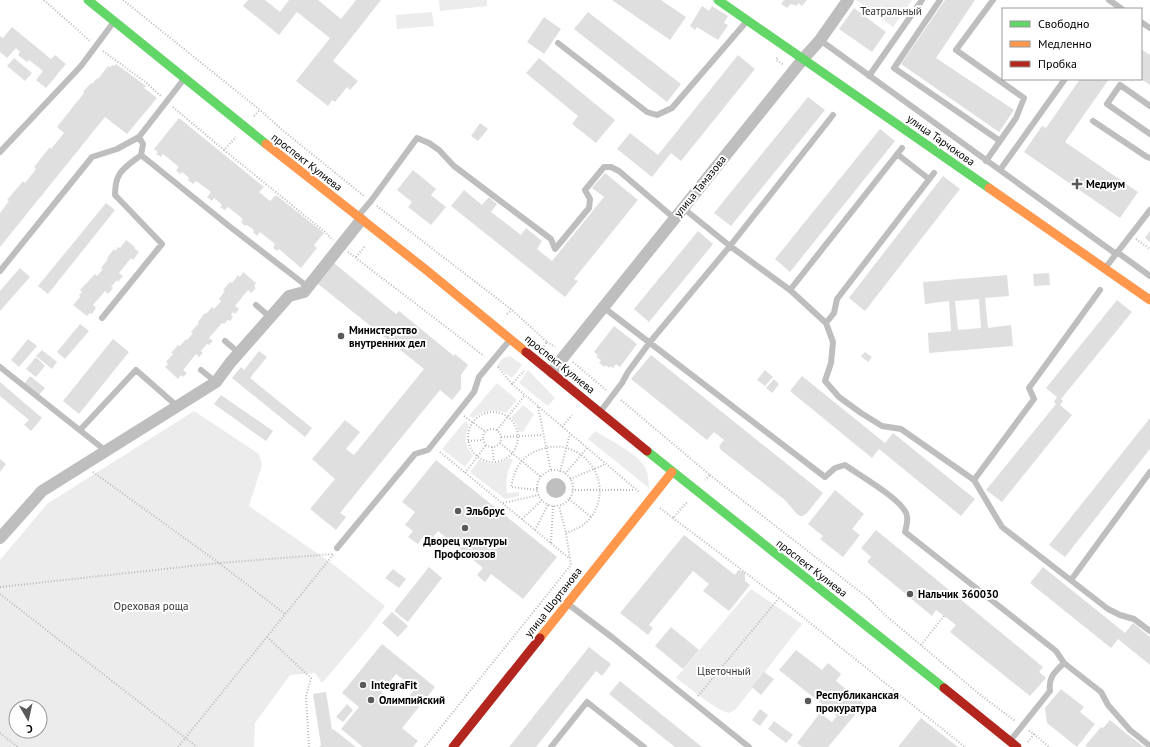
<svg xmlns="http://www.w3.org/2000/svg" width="1150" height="747" font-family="'PT Sans',sans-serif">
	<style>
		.green { fill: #ececec; fill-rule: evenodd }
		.water { fill: #bfbfbf }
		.building { fill: #dfdfdf; fill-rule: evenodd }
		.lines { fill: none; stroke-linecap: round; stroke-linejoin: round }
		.path { stroke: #b9b9b9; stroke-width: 2; stroke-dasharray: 1 2; stroke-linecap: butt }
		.lane { stroke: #bebebe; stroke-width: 6 }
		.street { stroke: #bebebe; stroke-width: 12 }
		.fast { stroke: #63d668; stroke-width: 9 }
		.slow { stroke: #ff974d; stroke-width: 9 }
		.jam { stroke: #b3261e; stroke-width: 9 }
		.poi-dot { fill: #595959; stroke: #fff; stroke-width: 1.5 }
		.labels { text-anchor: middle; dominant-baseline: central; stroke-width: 4; stroke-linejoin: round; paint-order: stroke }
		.park-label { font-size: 11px; fill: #333; stroke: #fff }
		.street-label { font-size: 11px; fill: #000; stroke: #fff }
		.poi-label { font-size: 11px; font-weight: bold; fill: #000; stroke: #fff; text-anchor: start }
	</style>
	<rect width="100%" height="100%" fill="#fff"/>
	<!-- green -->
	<path class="green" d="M439,0H487V6L440,11Z
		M856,0H912L893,27Z
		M432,12L434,26L397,29L396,15Z
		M510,356L522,365L512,378L497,366L503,358Z
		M528,370L555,398L548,406L519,383Z
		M497,383L517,400L506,413C494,409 483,410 473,418L469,416Z
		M523,405L534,414L523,432L518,431L517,424L511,418Z
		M194,411L259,454L262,465L249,506L334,565L385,606L367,630L322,683L315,673L290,675L255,723L254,747H0V560L47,504ZM16,707H40V731H16Z
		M465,421L469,425C464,438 464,444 473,456L465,467L442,449Z
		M595,431C608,439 638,454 645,467C648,473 649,482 649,488L588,439Z
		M510,458L513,460C507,471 505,481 507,493L519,492V496L505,499L470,472L479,460C492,465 497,464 510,458Z
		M751,589L802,624L736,709L729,713C715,710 689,687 676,678Z"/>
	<!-- water -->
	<path class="water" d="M546 488a10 10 0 1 1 20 0a10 10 0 1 1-20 0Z"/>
	<!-- building -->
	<path class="building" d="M248,0H265L280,12L289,0H318L341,19L356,0H381L333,61L358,81L350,90L347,87L335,102L332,100L328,106L296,81L330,38L297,12L279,35L243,6Z
		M612,0H661L686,17L670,40Z
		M784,0H807L802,6L798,3L797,6L791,4L787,8L781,4Z
		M945,0H975L936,58L1014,110L999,132L901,64Z
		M702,6L709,11L712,6L728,16L724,23L728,25L718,40L697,27L695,30L690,26Z
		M854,8L886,32L872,52L839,29Z
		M588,12L681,84L667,102L574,29Z
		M544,17L561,29L544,54L527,42Z
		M12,27L51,59L55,55L66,64L46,88L36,80L43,71L29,60L27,62L18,55L20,52L16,48L7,58L0,52V36L3,38Z
		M1141,49L1150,55V85L1141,79Z
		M738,55L755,69L681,161L671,153L652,177L617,149L630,133L658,155Z
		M14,58L32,73L25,81L7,66Z
		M539,58L615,120L596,143L572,124L578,116L526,73Z
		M116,64L146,86L144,88L157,98L127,134L105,117L0,247V213L9,201L7,200L23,181L25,183L36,169L34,167L50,147L51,149L64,133L57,127L84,93L83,92L91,83L92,84L97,78L98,79L108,66L110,67L112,65L114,66Z
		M1080,79H1109L1065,142L1138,192L1120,218L1024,152L1042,126L1046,128Z
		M808,97L825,110L731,226L714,213Z
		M179,118L264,187L259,192L270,201L276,195L324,233L314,245L317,248L301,268L279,249L277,251L273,248L275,244L260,232L257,236L253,232L254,230L247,225L245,226L241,222L243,219L228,207L225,210L220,207L222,205L214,198L212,201L207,197L211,192L196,181L193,184L188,180L189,178L182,172L180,174L176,170L179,167L163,154L161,157L156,154L158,152L154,149Z
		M480,123L488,129L478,141L471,136Z
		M880,129L895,141L790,272L775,259Z
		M413,170L436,189L431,195L446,207L431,225L408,207L412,202L397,190Z
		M605,173L638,200L574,279L578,281L565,297L451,206L464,190L482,205L489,197L497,204L491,212L521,235L526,228L542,241L537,249L552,261L604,197L592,188Z
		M943,176L960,189L865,311L849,298Z
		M106,203L115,210L48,294L38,286Z
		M698,231L713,244L649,322L634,309Z
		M1150,231V242L1145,238Z
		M126,240L135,247L134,248L139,252L133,260L131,258L119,273L123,276L118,282L117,280L111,287L113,288L108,294L105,291L93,305L96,308L92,314L90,313L87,316L73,305L80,297L79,295L82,292L80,290L95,274L97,276L103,269L101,268L108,259L107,258L114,249L115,251L118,247L120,248Z
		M334,263L396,314L399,311L454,356L455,354L468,365L461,375V389L452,400L440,390L340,513L346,517L336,530L310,509L335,479L312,459L345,420L360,432L346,449L354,455L424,369L317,283Z
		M20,268L30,277L0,311V291Z
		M243,272L256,283L254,286L256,288L251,293L248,290L235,306L239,309L235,314L233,312L231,315L233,317L230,321L228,320L224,324L222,323L209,338L213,341L209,345L207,344L201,351L203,353L199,357L196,354L183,370L187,373L183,377L181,375L178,379L165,367L168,364L166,362L173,354L171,353L178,345L180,346L186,339L187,340L193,333L191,332L199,323L198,322L205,313L206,314L212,307L214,309L221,301L219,299L225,291L223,290L230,282L232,283L238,275L240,277Z
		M1049,273L1050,285L1034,286L1033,274Z
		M1007,275L1009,296L985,298L988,328L1011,325L1013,346L929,353L928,333L951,331L949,301L925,304L923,282ZM979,299L981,328L958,330L955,301Z
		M1117,300L1132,312L1061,399L1063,401L1060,405L1072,415L1002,502L986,490L1056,404L1054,402L1057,397L1046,388Z
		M80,324L89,331L65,359L57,352Z
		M614,326L637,344L620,367L616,364L613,368L610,366L609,368L606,365L605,367L599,363L601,360L596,357L598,355L594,352Z
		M28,339L37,346L19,367L11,360Z
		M113,339L129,352L79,414L63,401Z
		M42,350L57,362L52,369L36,356Z
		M259,351L267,357L250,378L312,428L305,437L232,378L241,367L244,370Z
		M865,352L872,357L868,362L861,356Z
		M651,355L823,493L807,513L803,516H800L797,514L785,500L721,450L719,446L724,440L714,432L707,440L631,379Z
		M36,357L45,366L36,377L26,369Z
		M765,370L773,377L765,386L757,380Z
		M30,376L45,388L38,396L24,384Z
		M802,376L885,443L893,433L975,499L961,516L879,449L872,458L790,391Z
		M774,379L779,384L772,393L766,388Z
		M0,382L42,418L31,431L24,425L29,420L0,396Z
		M221,395L273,431L266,441L214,404Z
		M1150,418V449L1065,557L1049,545Z
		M0,459L6,464L0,472Z
		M436,460L557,557L523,599L491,574L485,582L477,575L483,568L438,531L429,542L423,537L418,544L408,537L413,531L405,525L415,512L402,502Z
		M835,490L864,514L852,529L860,535L843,557L820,539L823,536L808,524Z
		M876,530L1043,667L1039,672L1046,678L1030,696L950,632L956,625L936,610L932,616L867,562L871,557L861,548Z
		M684,535L735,575L738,570L745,572V581L750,585L729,611L703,591L709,584L693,571L649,625L653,628L648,635L620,613Z
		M429,567L442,578L408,622L394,611Z
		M1043,567L1125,633L1133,623L1150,637V665L1118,639L1111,648L1030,583Z
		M393,569L406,579L399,588L385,578Z
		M392,612L408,626L398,637L382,623Z
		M671,627L699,650L683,669L655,646Z
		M382,644L435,687L402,728L418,741L413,747H363L341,729L359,707L342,693ZM396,674L415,689L400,707L381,692Z
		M589,647L611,664L602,676L596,671L536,747H509Z
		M796,650L822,670L828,663L841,674L836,681L864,704L828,747H802L797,743L820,713L832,722L837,716L779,670Z
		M764,672L774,679L761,695L752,687Z
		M620,681L702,747H675L661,736L609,694Z
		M1061,689L1084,707L1080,712L1095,724L1077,747L1047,723L1045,708Z
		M326,692L332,730L333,729L356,747H319L321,745L313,694Z
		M347,704L353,710L343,722L336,717Z
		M760,709L768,715L760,726L752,720Z
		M921,718L958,747H898Z
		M1110,720L1127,734L1144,747H1087L1085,746L1101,727L1103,728Z
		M774,721L793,735L786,743L768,729Z"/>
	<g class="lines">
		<!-- path -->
		<path class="path" d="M44,0L90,41
			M123,0L260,110L281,129L364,196
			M103,51L144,81L161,96
			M777,58L776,60L784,65
			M173,107L224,150L236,137
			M254,116L260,110
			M224,150L325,232L333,240
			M377,206L512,310L547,342L544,346
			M1136,239L1150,249
			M348,252L484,356
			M356,257L365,246
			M507,314L512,310
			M547,342L555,347
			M573,362L606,390
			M498,367L512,384L524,371
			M512,384L639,492
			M621,400L710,475L705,480
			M538,407L551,471
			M468 437a25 25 0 1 1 50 0a25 25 0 1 1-50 0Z
			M464,416L486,432
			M562,427L572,415
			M483 438a9 9 0 1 1 18 0a9 9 0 1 1-18 0Z
			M497,430L525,395
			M501,437L543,435
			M468,441L483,440
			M500,443L541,477
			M492,447L494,461
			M440,452L569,558
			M537 488a18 18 0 1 1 36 0a18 18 0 1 1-36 0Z
			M93,472L219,563L285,614
			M560,472L570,434
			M465,473L486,445
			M565,474L587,448
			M710,475L868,598L885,615L978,693L1015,721
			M570,479L606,464
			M537,490L511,487C513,478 515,470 521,462C526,456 534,451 542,449C574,438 605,467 599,499C595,518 584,527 566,533
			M572,490H635
			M569,499L591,517
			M503,503L539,495
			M660,508L673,518L687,502
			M673,518L779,598L965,747
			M522,519L542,500
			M535,530L548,505
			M551,543L553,506
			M0,587L219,563L333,554
			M0,594L197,747
			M960,598L966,590
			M267,637L311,678L306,696L309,747
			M921,645L944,616
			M698,696L779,598
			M0,733L18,747
			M1034,734L1049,747
			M1028,742L1034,734L1028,730
			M178,747L333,555
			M425,747L571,565L566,533L559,506"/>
		<!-- lane -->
		<path class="lane" d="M940,0L894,68L1000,141
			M1109,0L1122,9
			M1141,22L1150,28
			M820,40L1116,254
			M558,43L647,112L657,115L672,108L747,21
			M869,76L922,0
			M1150,106L1120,85L1107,104L1150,134
			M1093,121L1147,157L1150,158
			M139,137L143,144L141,155
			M0,152L81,66L113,23
			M897,154L929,179
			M986,161L1016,118L1024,98L956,50L993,0
			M1000,170L1065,79
			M683,208L730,246L790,290L826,323L833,342L831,363L825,381L839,397L861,413L882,426L901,429L974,480L1034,399L1029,388L1100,290
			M358,216L371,201L417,138L429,143L439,150L454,166L551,239L555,249L589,208L590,199L585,190L604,167H611L619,171L674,218
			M1117,252L1150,276
			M1106,267L1150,210
			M0,271L92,157L117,149L139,137L184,79
			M790,290L902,148
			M256,305L270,317
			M603,307L825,477L835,468L845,465C859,475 905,501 907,516C908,521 906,528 905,532L1056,651L1064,663
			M102,318L162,244L115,195C115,172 123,169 141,155L229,226L308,287
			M826,323L834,313L837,299L934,173
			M225,341L239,353
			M0,367L106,451
			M201,370L216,382
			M600,412L622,383L628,372L650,342L730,246L833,115
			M80,430L136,370L177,406
			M974,480L1002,527L1108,609L1120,615L1134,619L1150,631
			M337,548L415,454L428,450L474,392L479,377L509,341
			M1071,580L1150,472
			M568,604L613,638L749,747
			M1010,741L1050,691C1048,677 1055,672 1064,663L1101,692L1108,705L1130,730L1150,746
			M551,747L587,702L644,747"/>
		<!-- street -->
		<path class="street" d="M552,372L565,355L803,59L820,40L848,0
			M0,538L42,491L216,382L230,363L289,296L304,292L361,220"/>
		<!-- fast -->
		<path class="fast" d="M88,0L266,144
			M718,0L989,188
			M647,451L944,688"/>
		<!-- slow -->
		<path class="slow" d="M266,144L425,269L526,352
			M989,188L1150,300
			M540,638L672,472"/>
		<!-- jam -->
		<path class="jam" d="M526,352L647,451
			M944,688L1017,747
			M453,747L540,638"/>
	</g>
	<!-- markers -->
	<g class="poi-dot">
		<path d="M1075 178h4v4h4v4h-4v4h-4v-4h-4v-4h4z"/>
		<circle cx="341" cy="336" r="4"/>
		<circle cx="458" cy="511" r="4"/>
		<circle cx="465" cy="528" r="4"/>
		<circle cx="910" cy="594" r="4"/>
		<circle cx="363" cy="685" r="4"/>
		<circle cx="371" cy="700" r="4"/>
		<circle cx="808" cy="701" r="4"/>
	</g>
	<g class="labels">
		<!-- park labels -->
		<g class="park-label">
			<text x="891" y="11">Театральный</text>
			<text x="151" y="606">Ореховая роща</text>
			<text x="724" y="671">Цветочный</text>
		</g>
		<!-- street labels -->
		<g class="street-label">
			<text transform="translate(941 140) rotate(35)">улица Тарчокова</text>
			<text transform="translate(307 162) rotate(38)">проспект Кулиева</text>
			<text transform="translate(700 186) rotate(-51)">улица Тамазова</text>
			<text transform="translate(560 364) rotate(39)">проспект Кулиева</text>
			<text transform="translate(812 568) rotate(38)">проспект Кулиева</text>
			<text transform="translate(553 602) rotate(-52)">улица Шортанова</text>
		</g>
		<!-- poi labels -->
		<g class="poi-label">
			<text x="1086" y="184">Медиум</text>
			<text x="349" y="330">Министерство<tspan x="349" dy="13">внутренних дел</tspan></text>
			<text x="466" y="511">Эльбрус</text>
			<text x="465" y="541" text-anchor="middle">Дворец культуры<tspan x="465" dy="13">Профсоюзов</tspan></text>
			<text x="918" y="594">Нальчик 360030</text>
			<text x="371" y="685">IntegraFit</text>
			<text x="816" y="695">Республиканская<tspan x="816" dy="13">прокуратура</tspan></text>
			<text x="379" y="700">Олимпийский</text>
		</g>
	</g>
	<!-- legend -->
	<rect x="1002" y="8" width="140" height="72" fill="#ffffff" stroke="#999999"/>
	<rect x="1010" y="21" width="20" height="6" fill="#63d668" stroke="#999999"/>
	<text x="1038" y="28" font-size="12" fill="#000000">Свободно</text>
	<rect x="1010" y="41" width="20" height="6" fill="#ff974d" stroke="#999999"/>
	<text x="1038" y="48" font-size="12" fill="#000000">Медленно</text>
	<rect x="1010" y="61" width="20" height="6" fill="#b3261e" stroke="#999999"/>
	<text x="1038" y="68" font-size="12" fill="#000000">Пробка</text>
	<!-- north arrow -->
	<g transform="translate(28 719) rotate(171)"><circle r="19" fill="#ffffff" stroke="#999999"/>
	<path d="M0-3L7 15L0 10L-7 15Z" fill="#595959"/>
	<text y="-6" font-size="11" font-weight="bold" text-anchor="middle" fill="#000000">С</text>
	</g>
</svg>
